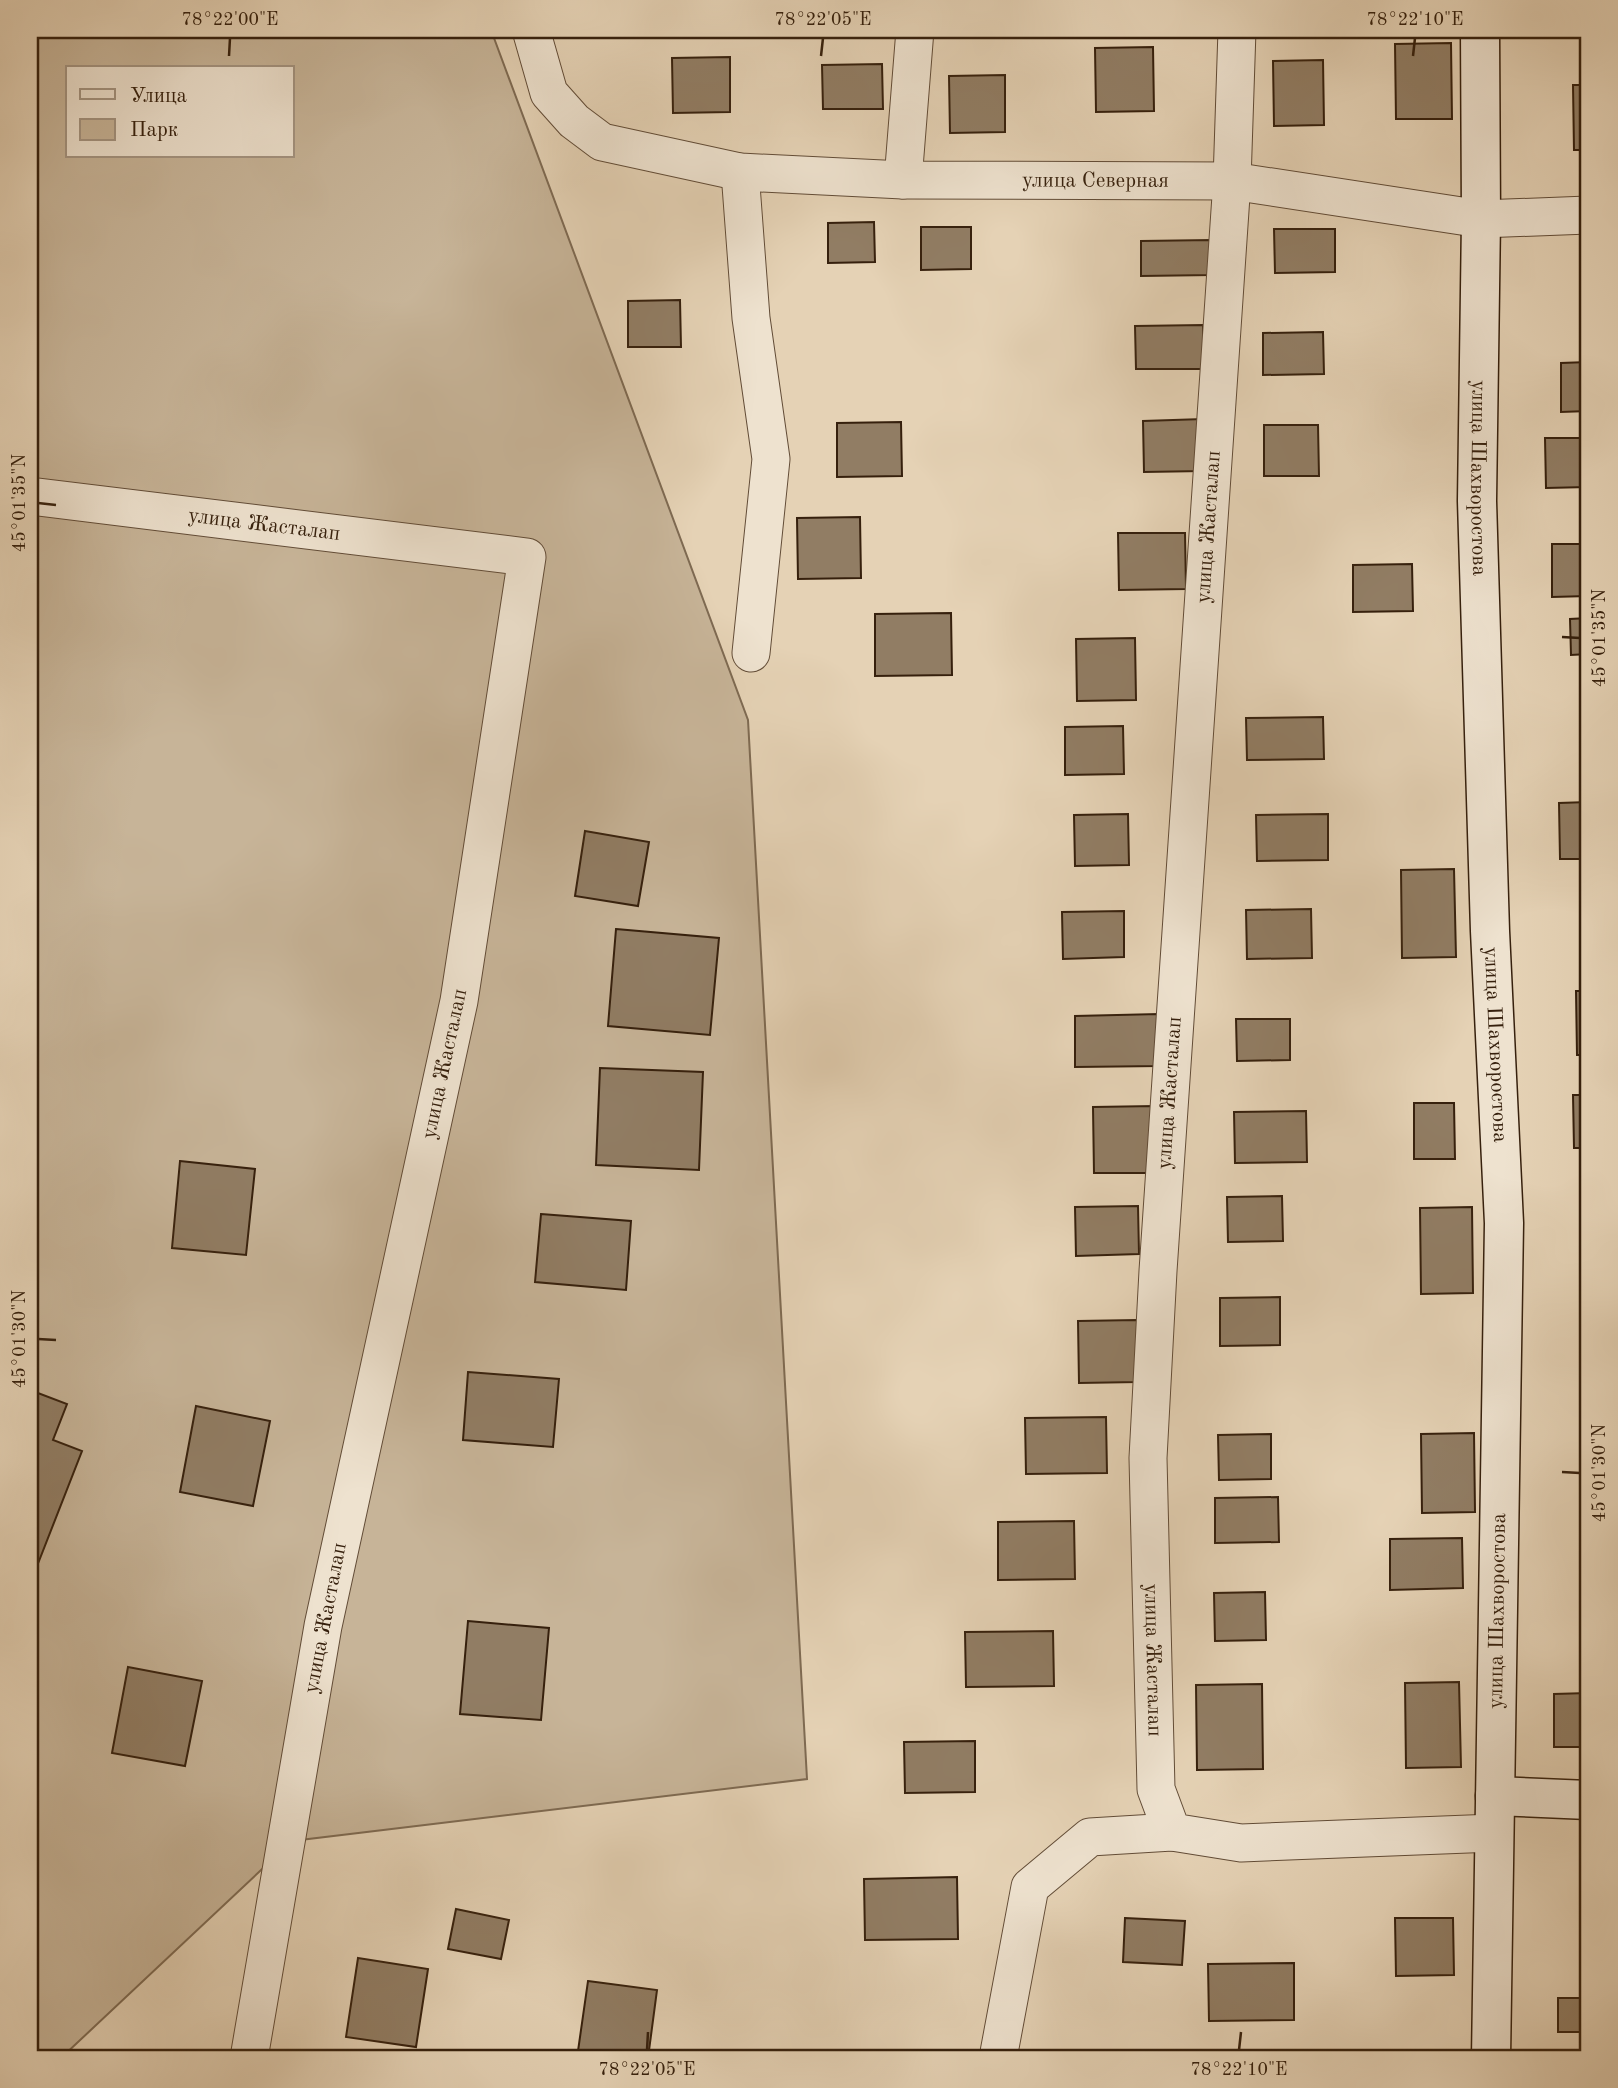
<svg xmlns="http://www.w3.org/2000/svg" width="1618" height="2088" font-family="'Old Standard TT',serif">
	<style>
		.green { fill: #c7b498; stroke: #7e6a52; stroke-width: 2; fill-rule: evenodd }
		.building { fill: #917d64; stroke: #36200d; stroke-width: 2 }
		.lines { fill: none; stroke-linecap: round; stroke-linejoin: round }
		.street-casing { stroke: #624c37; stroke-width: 39 }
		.secondary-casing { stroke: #36200d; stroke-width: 41 }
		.street { stroke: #eee2cf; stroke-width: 37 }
		.secondary { stroke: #eee2cf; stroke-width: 38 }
		.ticks { fill: none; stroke: #36200d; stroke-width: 2.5 }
		.labels { text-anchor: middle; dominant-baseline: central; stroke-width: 5; stroke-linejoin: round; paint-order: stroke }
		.street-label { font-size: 21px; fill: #36200d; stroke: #eee2cf }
		.neatline { fill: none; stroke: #36200d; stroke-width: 2.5 }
		.ticks-label { font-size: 18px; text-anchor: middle; fill: #36200d }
	</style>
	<rect width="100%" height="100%" fill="#e5d2b5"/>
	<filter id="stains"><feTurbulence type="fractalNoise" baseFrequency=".00286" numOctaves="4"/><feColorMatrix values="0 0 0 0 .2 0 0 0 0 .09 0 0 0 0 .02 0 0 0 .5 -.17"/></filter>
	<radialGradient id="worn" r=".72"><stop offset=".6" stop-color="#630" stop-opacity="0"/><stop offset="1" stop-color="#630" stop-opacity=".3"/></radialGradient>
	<!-- green -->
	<path class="green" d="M30,30H491L748,720L807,1779L292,1841L61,2058H30ZM68,68H292V156H68Z"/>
	<!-- building -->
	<path class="building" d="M1451,43L1452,119H1396L1395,44Z
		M1153,47L1154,111L1096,112L1095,48Z
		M730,57V112L673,113L672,58Z
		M1323,60L1324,125L1274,126L1273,61Z
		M882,64L883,109H823L822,65Z
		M1005,75V132L950,133L949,76Z
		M1573,85H1588V150H1574Z
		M874,222L875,262L828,263V223Z
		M921,227H971V269L921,270Z
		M1274,229H1335V272L1275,273Z
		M1586,234H1588V287H1586Z
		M1212,240V275L1141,276V241Z
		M680,300L681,347H628V301Z
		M1203,325V369H1136L1135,326Z
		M1323,332L1324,374L1263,375V333Z
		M1588,362V411L1561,412V363Z
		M1203,419V471L1144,472L1143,421Z
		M901,422L902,476L837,477V423Z
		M1264,425H1318L1319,476H1264Z
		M1545,438H1588V487L1546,488Z
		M860,517L861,578L798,579L797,518Z
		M1118,533H1185L1186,589L1119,590Z
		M1552,544H1588V596L1552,597Z
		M1412,564L1413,611L1353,612V565Z
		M951,613L952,675L875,676V614Z
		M1588,618V654L1571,655L1570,619Z
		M1135,638L1136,700L1077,701L1076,639Z
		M1323,717L1324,759L1247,760L1246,718Z
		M1123,726L1124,774L1065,775V727Z
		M1588,802V859H1560L1559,803Z
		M1128,814L1129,865L1075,866L1074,815Z
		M1328,814V860L1257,861L1256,815Z
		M585,831L649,842L638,906L575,896Z
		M1454,869L1456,957L1402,958L1401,870Z
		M1311,909L1312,958L1247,959L1246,910Z
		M1124,911V957L1063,959L1062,912Z
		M616,929L719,938L710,1035L608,1026Z
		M1576,991H1588V1055H1577Z
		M1159,1014L1160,1066L1075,1067V1016Z
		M1236,1019H1290V1060L1237,1061Z
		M600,1068L703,1072L699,1170L596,1165Z
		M1573,1095H1588V1148H1574Z
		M1414,1103H1454L1455,1159H1414Z
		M1155,1106L1156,1173H1094L1093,1107Z
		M1306,1111L1307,1162L1235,1163L1234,1112Z
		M180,1161L255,1169L246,1255L172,1248Z
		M1282,1196L1283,1241L1228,1242L1227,1197Z
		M1138,1206L1139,1254L1076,1256L1075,1207Z
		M1472,1207L1473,1293L1421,1294L1420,1208Z
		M541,1214L631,1221L626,1290L535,1282Z
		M1583,1217H1588V1260H1583Z
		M1280,1297V1345L1220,1346V1298Z
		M1584,1316H1588V1366H1584Z
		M1137,1320L1138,1382L1079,1383L1078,1321Z
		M468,1372L559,1379L553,1447L463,1440Z
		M30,1390L67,1404L53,1440L82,1451L30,1584Z
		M196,1406L270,1421L253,1506L180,1492Z
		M1106,1417L1107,1473L1026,1474L1025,1418Z
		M1474,1433L1475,1512L1422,1513L1421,1434Z
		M1271,1434V1479L1219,1480L1218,1435Z
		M1278,1497L1279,1542L1215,1543V1498Z
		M1074,1521L1075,1579L998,1580V1522Z
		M1462,1538L1463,1588L1390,1590V1539Z
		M1265,1592L1266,1640L1215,1641L1214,1593Z
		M468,1621L549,1628L541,1720L460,1714Z
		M1053,1631L1054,1686L966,1687L965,1632Z
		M128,1667L202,1681L185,1766L112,1753Z
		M1459,1682L1461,1767L1406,1768L1405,1683Z
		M1262,1684L1263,1769L1197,1770L1196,1685Z
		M1588,1693V1747H1554V1694Z
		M975,1741V1792L905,1793L904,1742Z
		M957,1877L958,1939L865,1940L864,1879Z
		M456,1909L509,1920L501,1959L448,1949Z
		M1125,1918L1185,1921L1182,1965L1123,1962Z
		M1395,1918H1453L1454,1975L1396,1976Z
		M358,1958L428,1969L416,2047L346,2037Z
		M1294,1963V2020L1209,2021L1208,1964Z
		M588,1981L657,1990L648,2058H577Z
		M1558,1998H1588V2032H1558Z
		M1409,2050V2058H1313L1312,2051Z"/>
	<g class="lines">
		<!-- street casing -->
		<g class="street-casing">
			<g id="street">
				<path id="s1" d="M531,30L549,93L574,121L602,142L740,172L903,180L1232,181L1481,219L1588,215"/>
				<path id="s2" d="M1237,30L1232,181L1158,1271L1148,1458L1156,1789L1172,1832L1241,1843L1494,1833"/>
				<path d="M740,172L751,318L771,459L751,653"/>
				<path d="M903,180L915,30"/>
				<path id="s3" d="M30,496L527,557L459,1001L323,1626L249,2058"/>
				<path d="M998,2058L1030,1887L1090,1837L1172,1832"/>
			</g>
		</g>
		<!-- secondary casing -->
		<g class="secondary-casing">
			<g id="secondary">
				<path id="s4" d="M1480,30L1481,219L1477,501L1490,931L1504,1223L1491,2058"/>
				<path d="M1495,1796L1588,1800"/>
			</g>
		</g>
		<!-- street -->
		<use href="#street" class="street"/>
		<!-- secondary -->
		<use href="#secondary" class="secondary"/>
	</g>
	<!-- ticks -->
	<path class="ticks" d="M229,56L230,38M821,56L823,38M1413,56L1415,38M38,503L56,505M1562,637L1580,638M38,1339L56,1340M1562,1472L1580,1473M647,2050L648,2032M1239,2050L1241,2032"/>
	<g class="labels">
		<!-- street labels -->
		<g class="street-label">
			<text stroke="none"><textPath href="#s1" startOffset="635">улица Северная</textPath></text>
			<text stroke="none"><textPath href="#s4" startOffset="448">улица Шахворостова</textPath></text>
			<text stroke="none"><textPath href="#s3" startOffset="236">улица Жасталап</textPath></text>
			<text transform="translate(1209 527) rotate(-86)">улица Жасталап</text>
			<text stroke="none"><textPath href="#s4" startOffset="1015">улица Шахворостова</textPath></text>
			<text transform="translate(445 1064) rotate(-78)">улица Жасталап</text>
			<text transform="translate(1170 1093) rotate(-86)">улица Жасталап</text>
			<text transform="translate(1498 1611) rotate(-89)">улица Шахворостова</text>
			<text transform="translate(326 1618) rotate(-79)">улица Жасталап</text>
			<text stroke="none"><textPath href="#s2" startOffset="1633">улица Жасталап</textPath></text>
		</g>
	</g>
	<!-- margin -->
	<rect width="1618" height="2088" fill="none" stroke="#e5d2b5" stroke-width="77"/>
	<!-- legend -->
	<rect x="66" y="66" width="228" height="91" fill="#eee2cf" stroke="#a49481" stroke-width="2"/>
	<rect x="80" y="89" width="35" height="10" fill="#eee2cf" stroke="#a49481" stroke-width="2"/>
	<text x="130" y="102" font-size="21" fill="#36200d">Улица</text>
	<rect x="80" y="119" width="35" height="21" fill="#c7b498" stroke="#a49481" stroke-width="2"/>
	<text x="130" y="136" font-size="21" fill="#36200d">Парк</text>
	<rect x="38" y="38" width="1542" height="2012" class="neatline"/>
	<g class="ticks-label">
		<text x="230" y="25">78°22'00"E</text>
		<text x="823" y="25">78°22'05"E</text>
		<text x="1415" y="25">78°22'10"E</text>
		<text transform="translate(19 503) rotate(-90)" y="6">45°01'35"N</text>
		<text transform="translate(1599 638) rotate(-90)" y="6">45°01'35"N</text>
		<text transform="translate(19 1339) rotate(-90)" y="6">45°01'30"N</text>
		<text transform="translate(1599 1473) rotate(-90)" y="6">45°01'30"N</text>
		<text x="647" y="2075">78°22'05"E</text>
		<text x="1239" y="2075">78°22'10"E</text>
	</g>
	<rect width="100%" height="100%" filter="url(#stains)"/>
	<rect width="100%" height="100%" fill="url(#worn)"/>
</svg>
